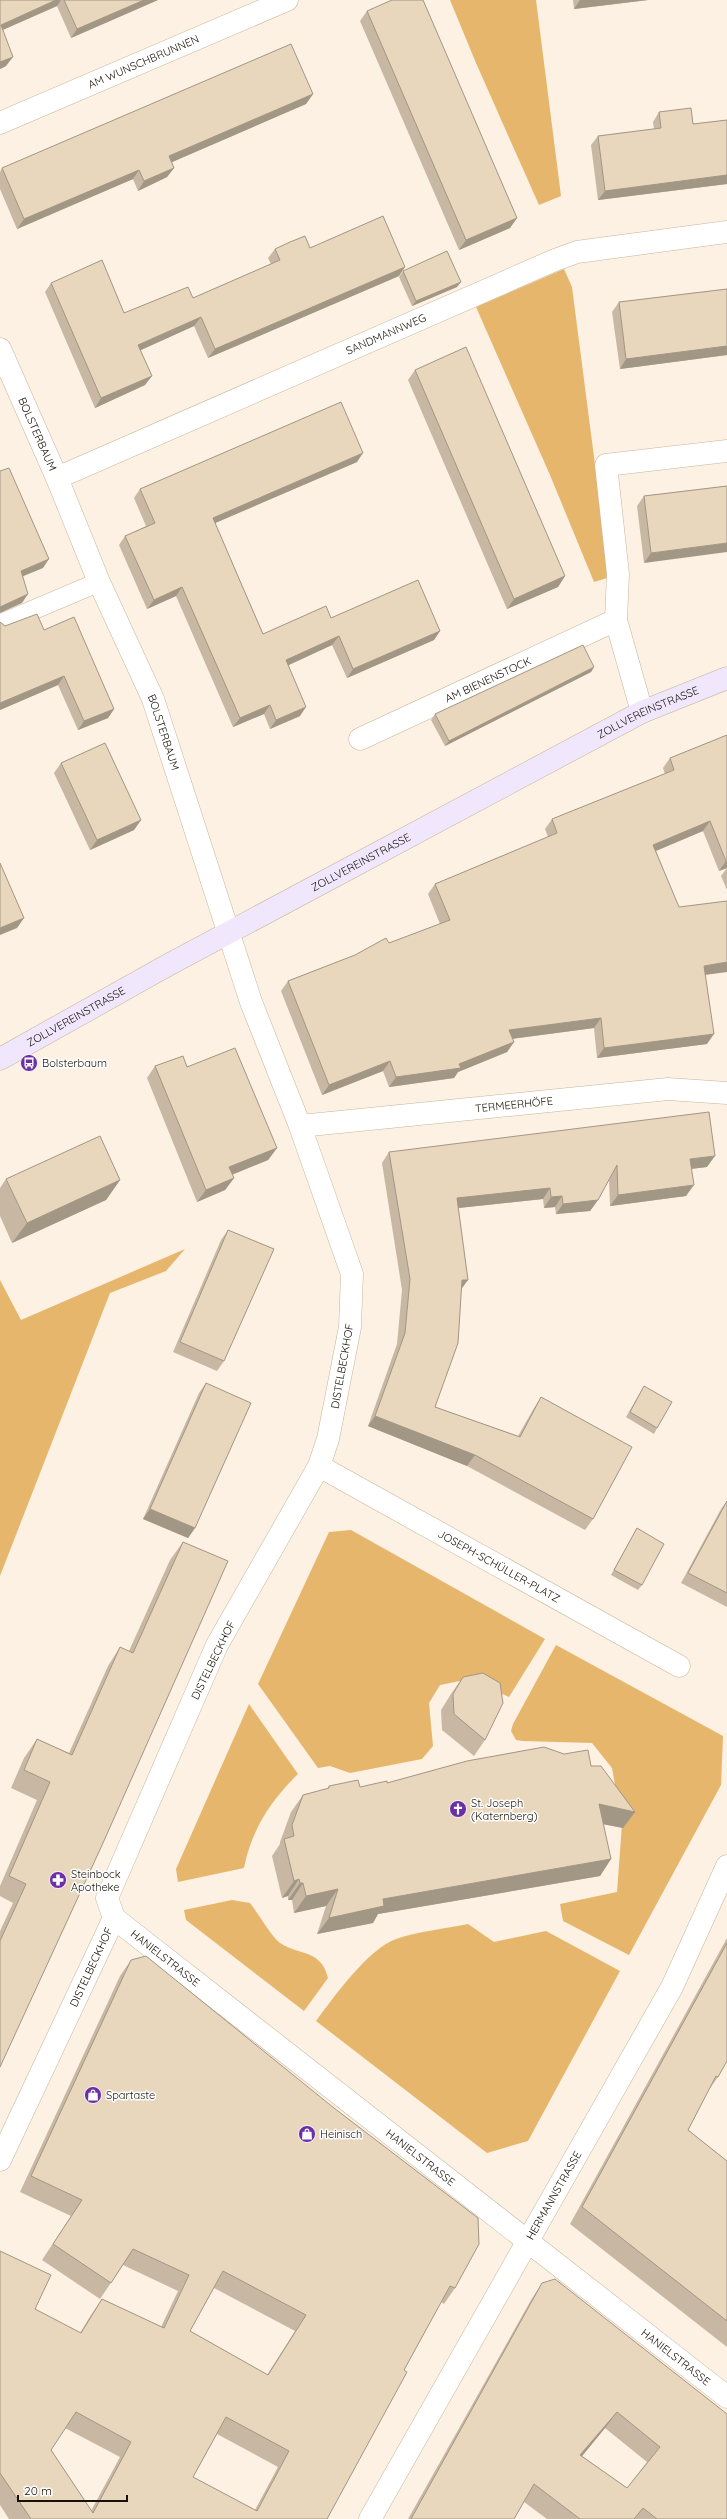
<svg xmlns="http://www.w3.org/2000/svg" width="727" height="2519" font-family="Quicksand,sans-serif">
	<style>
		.green { fill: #e7b66d }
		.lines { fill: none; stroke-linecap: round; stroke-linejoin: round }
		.lane-casing { stroke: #c7b59c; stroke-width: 20 }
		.street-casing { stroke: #c7b59c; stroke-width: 23 }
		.secondary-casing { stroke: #c7b59c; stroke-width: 23 }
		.lane { stroke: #fff; stroke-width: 19 }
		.street { stroke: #fff; stroke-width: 22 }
		.secondary { stroke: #f0e7fd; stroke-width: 22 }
		.wall { fill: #c8b8a3; fill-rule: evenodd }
		.shaded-wall { fill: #a29684 }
		.building { fill: #e8d6bd; stroke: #a29684; fill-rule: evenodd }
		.labels { text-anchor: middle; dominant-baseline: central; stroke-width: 3; stroke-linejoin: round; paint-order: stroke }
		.street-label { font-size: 11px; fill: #171108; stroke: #fff }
		.poi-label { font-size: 11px; fill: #171108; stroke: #fff; text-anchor: start }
	</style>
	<rect width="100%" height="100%" fill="#fcf1e2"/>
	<!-- green -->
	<path class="green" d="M450,0H536L561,196L539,205L476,63Z
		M564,269L572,287L605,542L607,578L594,582L550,475L476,307Z
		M185,1249L166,1271L110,1293L0,1576V1280L21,1320Z
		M351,1530L545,1639L509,1697L470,1679L440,1685L429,1703L433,1746L422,1759L350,1773L330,1766L318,1768L258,1684L329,1532Z
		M556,1645L723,1736L721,1785L629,1955L563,1921L560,1904L617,1892L622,1824L612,1768L592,1743L522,1741L516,1740L511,1731L513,1724Z
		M249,1704L298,1774C271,1800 251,1831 244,1868L178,1882L176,1869Z
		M232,1900L250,1903C258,1913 271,1936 280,1943C300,1956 321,1949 328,1978L304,2011L186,1920L184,1910Z
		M468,1924L494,1942L546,1931L620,1971L528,2141L487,2153L316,2021C333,1998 369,1948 396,1939C419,1931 445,1929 468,1924Z"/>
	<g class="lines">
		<!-- lane casing -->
		<g class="lane-casing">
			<path id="lane" d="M0,624L99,582"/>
		</g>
		<!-- street casing -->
		<g class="street-casing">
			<g id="street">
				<path id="s1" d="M0,123L287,0"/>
				<path id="s2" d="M0,349L57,478L99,582L153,699L251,1002L300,1126L352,1274L350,1327L328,1439L319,1466L217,1645L107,1898L114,1918L0,2160"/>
				<path id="s3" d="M57,478L555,260L577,252L727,232"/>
				<path d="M642,712L616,620L618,574L606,465L727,451"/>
				<path id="s4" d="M360,739L616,620"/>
				<path id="s5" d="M300,1126L668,1089L727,1093"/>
				<path id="s6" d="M319,1466L679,1666"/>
				<path id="s7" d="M114,1918L727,2397"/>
				<path id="s8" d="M370,2519L672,1987L727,1866"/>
			</g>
		</g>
		<!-- secondary casing -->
		<g class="secondary-casing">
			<g id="secondary">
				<path id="s9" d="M0,1059L168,965L642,712L727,678"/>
			</g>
		</g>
		<!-- lane -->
		<use href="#lane" class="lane"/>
		<!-- street -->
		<use href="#street" class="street"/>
		<!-- secondary -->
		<use href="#secondary" class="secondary"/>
	</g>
	<!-- wall -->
	<path class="wall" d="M0,0H158L71,38L57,6L3,30L6,66L0,69Z
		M573,0H648L574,9Z
		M367,11L517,218L510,228L459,250L360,21Z
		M313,94L306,104L172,162L174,168L167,177L138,191L133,179L17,229L0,189V172L2,168Z
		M659,112L693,124L727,120V184L598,200L591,145L598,136L654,129L653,122Z
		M310,248L399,276L208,358L194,326L141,350L145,385L95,408L45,292L51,283L124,313L193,298L271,264L268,258L275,249Z
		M403,271L457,287L412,306L399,277Z
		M727,289V355L620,369L612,312L619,302Z
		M415,370L565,576L558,587L507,609L408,380Z
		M357,462L215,523L263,634L331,618L440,631L434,640L347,678L332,645L289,665L300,716L270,729L264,714L233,727L176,596L147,609L119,545L125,536L146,526L134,498L140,489Z
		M727,486L644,563L637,506L644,496Z
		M0,622L5,626L44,630L114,709L108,718L78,730L58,685L0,710Z
		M594,667L591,672L445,746L431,720L435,714Z
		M727,735V868L719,871L703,831L656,851L705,975L707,1044L597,1058L594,1028L512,1039L514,1042L507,1052L458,1072L454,1078L389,1087L383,1071L322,1095L281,991L288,981L440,924L428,894L435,884L548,837L545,829L552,819L665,774L663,768L670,758Z
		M61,763L141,820L134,830L90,850L54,773Z
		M727,868V890L721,876Z
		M155,1066L187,1067L277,1148L268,1160L232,1175L234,1178L225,1190L197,1202L147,1078Z
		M389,1152L707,1167L691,1169L686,1196L610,1206L609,1179L598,1200L590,1211L556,1214L555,1207L544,1208L543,1199L458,1208L462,1289L435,1407L518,1436L534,1408L541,1397L593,1519L585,1530L467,1466L368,1426L397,1344L402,1290L382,1163Z
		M6,1179L120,1180L106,1200L12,1243L0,1216V1188Z
		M228,1230L224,1361L217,1371L173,1352L221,1240Z
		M206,1383L195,1528L188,1538L143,1519L199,1393Z
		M644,1386L657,1428L654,1434L626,1417L641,1391Z
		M727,1501V1607L681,1583L721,1509Z
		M637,1528L642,1585L638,1590L611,1575L634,1533Z
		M183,1542L0,2067V1931L13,1903L0,1896V1886L37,1800L11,1788L24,1758L37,1739L69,1753L108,1666L120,1647L129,1651L170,1560Z
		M463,1677L485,1740L474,1756L442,1730L441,1710L451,1694Z
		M591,1766L635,1812L623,1828L603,1824L611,1859L600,1876L378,1914L373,1923L317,1934L326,1906L294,1913L292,1900H288V1896L282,1898L272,1856L280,1844V1842L291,1812L303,1795L327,1789L329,1786L360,1787L387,1783Z
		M727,1938V2061L718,2077L708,2091L688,2130L727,2161V2347L570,2224Z
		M131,1960L455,2288L444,2304L441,2302L404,2370L327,2519H9L0,2505V2251L35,2309L80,2333L91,2315L102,2299L161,2327L178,2291L123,2265L100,2299L42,2260L71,2216L20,2192L120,1976ZM214,2288L295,2331L267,2375L190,2331ZM65,2428L120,2457L91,2511L51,2450ZM217,2434L278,2467L255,2510L193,2477Z
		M542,2283L727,2519H547L524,2502L514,2519H408L531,2300ZM605,2428L647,2462L627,2488L582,2456Z"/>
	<!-- shaded-wall -->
	<path class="shaded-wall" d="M56,0H61L57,6L0,31L1,25Z
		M144,0H158L71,38L77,29Z
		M580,0H648L574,9Z
		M13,57L6,66L0,69V62Z
		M313,94L306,104L163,166L169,156Z
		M174,168L167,177L138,191L144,181Z
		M139,170L133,179L17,229L24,219Z
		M727,175V184L598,200L605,191Z
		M517,218L510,228L459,250L466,240Z
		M405,267L399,276L208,358L215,349Z
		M461,282L457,287L412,306L416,301Z
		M201,317L194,326L132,354L138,345Z
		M727,346V355L620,369L626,359Z
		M152,376L145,385L95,408L101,398Z
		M363,453L357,462L206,527L213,518Z
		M727,543V552L644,563L651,553Z
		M49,559L43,568L14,580L21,571Z
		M565,576L558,587L507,609L514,599Z
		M182,587L176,596L147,609L154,600Z
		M28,594L22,603L0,613V607Z
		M440,631L434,640L347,678L353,669Z
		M339,636L332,645L280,669L286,660Z
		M594,667L591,672L445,746L449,741Z
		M64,676L58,685L0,710V703Z
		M270,705L264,714L233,727L240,718Z
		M306,707L300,716L270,729L276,720Z
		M114,709L108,718L78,730L84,721Z
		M141,820L134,830L90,850L97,840Z
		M710,821L703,831L646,855L653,845Z
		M726,861H727V868L719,871Z
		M24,918L17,928L0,935V928Z
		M727,962V972L697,976L704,966Z
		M601,1018L594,1028L502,1040L509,1030Z
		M714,1034L707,1044L597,1058L604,1048Z
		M514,1042L507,1052L458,1072L454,1078L389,1087L396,1077L459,1064Z
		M390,1061L383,1071L322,1095L329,1085Z
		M277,1148L268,1160L221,1179L229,1167Z
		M715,1156L707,1167L682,1170L690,1159Z
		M234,1178L225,1190L197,1202L206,1190Z
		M120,1180L106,1200L12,1243L27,1223Z
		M694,1185L686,1196L610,1206L618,1195Z
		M550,1188L543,1199L449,1209L457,1198Z
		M562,1196L555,1207L544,1208L551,1197Z
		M598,1200L590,1211L556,1214L563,1204Z
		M462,1280H468L460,1291Z
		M375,1416L475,1455L467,1466L368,1426Z
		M150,1509L195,1528L188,1538L143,1519Z
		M599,1804L635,1812L623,1828L587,1821Z
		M611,1859L600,1876L378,1914L373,1923L317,1934L329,1918L383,1899Z
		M299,1879L288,1896L282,1898L294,1881Z
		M300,1883H303L292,1900H288Z
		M338,1889L326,1906L294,1913L306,1896Z
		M617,2412L605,2428L569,2472L580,2455Z"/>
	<!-- building -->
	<path class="building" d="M0,0H56L1,25L13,57L0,62Z
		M64,0H144L77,29Z
		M392,0H423L517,218L466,240L367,11Z
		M291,44L313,94L169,156L174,168L144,181L139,170L24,219L2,168Z
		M691,108L693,124L727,120V175L605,191L598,136L661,128L659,112Z
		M383,216L405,267L215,349L201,317L138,345L152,376L101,398L51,283L102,260L124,313L188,287L193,298L280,260L275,249L290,242L305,236L310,248Z
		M447,251L461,282L416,301L403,271Z
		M727,289V346L626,359L619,302Z
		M466,347L565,576L514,599L415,370Z
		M341,402L363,453L213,518L240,581L263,634L326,606L331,618L418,580L440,631L353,669L339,636L286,660L306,707L276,720L270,705L240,718L182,587L154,600L125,536L155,523L140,489Z
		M9,468L49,559L21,571L28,594L0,607V471Z
		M727,486V543L651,553L644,496Z
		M37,614L44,630L74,617L114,709L84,721L64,676L0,703V622L5,626Z
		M583,645L594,667L449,741L435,714Z
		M727,735V861H726L710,821L653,845L679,907L727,901V962L704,966L714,1034L604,1048L601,1018L509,1030L514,1042L459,1064L461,1068L396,1077L390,1061L329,1085L288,981L355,955L386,938L389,943L450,920L435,884L557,833L552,819L674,770L670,758Z
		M105,743L141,820L97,840L61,763Z
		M0,863L24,918L0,928Z
		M235,1048L277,1148L229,1167L234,1178L206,1190L155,1066L183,1056L187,1067Z
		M709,1112L715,1156L690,1159L694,1185L618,1195L617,1165L598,1200L563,1204L562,1196L551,1197L550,1188L457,1198L468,1280H462L458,1343L435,1407L520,1437L541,1397L632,1447L593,1519L475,1455L375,1416L405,1333L410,1279L389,1152Z
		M100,1136L120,1180L27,1223L6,1179Z
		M228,1230L274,1249L224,1361L180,1342Z
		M206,1383L251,1403L195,1528L150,1509Z
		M644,1386L672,1402L657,1428L630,1412Z
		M727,1501V1593L688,1573Z
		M637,1528L664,1544L642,1585L614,1570Z
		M183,1542L228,1561L103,1843L0,2067V1941L26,1884L9,1876L50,1782L24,1770L37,1739L72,1755L120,1647L133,1653Z
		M483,1673L500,1683L503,1703L485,1740L454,1714L453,1694L463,1677Z
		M544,1747L564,1754L588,1750L591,1766H601L635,1812L599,1804L611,1859L383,1899L384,1906L329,1918L338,1889L306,1896L303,1883H300L299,1879L294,1881L284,1839L294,1836L292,1825L303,1795L329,1788V1786L358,1780L360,1787L387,1781V1783L467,1761Z
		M727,1943V2061L718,2077L716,2076L688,2130L727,2161V2321L582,2207Z
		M146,1956L334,2108L478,2218L479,2244L455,2288L450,2286L404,2370L407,2372L327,2519H31L0,2473V2251L51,2275L35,2309L81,2333L102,2299L164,2328L189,2275L133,2249L111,2283L53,2244L82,2200L31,2176L131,1960ZM223,2271L306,2315L268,2375L190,2331ZM76,2412L131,2442L93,2513L51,2450ZM226,2417L289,2451L257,2511L193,2477Z
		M555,2279L727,2414V2519H657L643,2508L634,2519H580L534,2484L514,2519H411L542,2283ZM617,2412L660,2447L627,2488L580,2455Z"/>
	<!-- icons -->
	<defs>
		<g id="bus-disc" transform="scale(0.9)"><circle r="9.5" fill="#6c30a6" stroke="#fff"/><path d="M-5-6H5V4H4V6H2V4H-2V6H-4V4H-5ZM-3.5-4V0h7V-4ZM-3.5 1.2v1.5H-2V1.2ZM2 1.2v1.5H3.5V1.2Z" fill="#fff"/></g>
		<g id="church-disc" transform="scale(0.9)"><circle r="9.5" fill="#6c30a6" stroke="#fff"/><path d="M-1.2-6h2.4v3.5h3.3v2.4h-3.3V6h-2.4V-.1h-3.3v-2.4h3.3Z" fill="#fff"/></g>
		<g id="pharmacy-disc" transform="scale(0.9)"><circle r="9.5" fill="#6c30a6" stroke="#fff"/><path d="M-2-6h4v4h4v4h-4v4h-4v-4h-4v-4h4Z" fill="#fff"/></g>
		<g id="shop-disc" transform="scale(0.9)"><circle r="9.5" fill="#6c30a6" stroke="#fff"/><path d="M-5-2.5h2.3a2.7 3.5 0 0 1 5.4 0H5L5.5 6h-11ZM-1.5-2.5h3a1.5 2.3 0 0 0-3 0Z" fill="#fff"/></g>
	</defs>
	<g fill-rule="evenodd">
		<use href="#bus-disc" x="29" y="1063"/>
		<use href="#church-disc" x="458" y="1809"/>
		<use href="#pharmacy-disc" x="58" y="1880"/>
		<use href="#shop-disc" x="93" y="2095"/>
		<use href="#shop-disc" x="307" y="2134"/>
	</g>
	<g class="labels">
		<!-- street labels -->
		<g class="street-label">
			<text stroke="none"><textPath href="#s1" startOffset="156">AM WUNSCHBRUNNEN</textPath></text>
			<text stroke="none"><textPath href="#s3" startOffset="359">SANDMANNWEG</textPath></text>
			<text stroke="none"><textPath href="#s2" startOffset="93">BOLSTERBAUM</textPath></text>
			<text stroke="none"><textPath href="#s4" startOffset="141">AM BIENENSTOCK</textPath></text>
			<text stroke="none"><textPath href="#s9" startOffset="735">ZOLLVEREINSTRASSE</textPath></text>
			<text stroke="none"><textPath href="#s2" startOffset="417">BOLSTERBAUM</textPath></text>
			<text stroke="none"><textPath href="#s9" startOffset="411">ZOLLVEREINSTRASSE</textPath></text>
			<text stroke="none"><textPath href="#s9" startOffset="87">ZOLLVEREINSTRASSE</textPath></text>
			<text stroke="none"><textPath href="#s5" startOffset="215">TERMEERHÖFE</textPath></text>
			<text transform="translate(342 1366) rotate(-80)">DISTELBECKHOF</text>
			<text stroke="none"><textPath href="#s6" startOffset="206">JOSEPH-SCHÜLLER-PLATZ</textPath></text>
			<text transform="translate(213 1660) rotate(-64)">DISTELBECKHOF</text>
			<text stroke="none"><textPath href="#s7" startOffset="65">HANIELSTRASSE</textPath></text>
			<text transform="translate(91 1967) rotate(-65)">DISTELBECKHOF</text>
			<text stroke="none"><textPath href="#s7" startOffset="389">HANIELSTRASSE</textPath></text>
			<text stroke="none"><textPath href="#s8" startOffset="372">HERMANNSTRASSE</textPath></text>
			<text stroke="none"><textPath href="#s7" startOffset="713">HANIELSTRASSE</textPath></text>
		</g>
		<!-- poi labels -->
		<g class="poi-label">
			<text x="42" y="1063">Bolsterbaum</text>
			<text x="471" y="1803">St. Joseph<tspan x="471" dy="13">(Katernberg)</tspan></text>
			<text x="71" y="1874">Steinbock<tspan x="71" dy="13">Apotheke</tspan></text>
			<text x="106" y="2095">Spartaste</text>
			<text x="320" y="2134">Heinisch</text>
		</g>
	</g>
	<!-- scale -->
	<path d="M18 2495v6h109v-6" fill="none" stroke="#171108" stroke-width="2"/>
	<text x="24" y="2495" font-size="12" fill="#171108" stroke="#ffffff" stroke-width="3" paint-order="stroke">20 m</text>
</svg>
